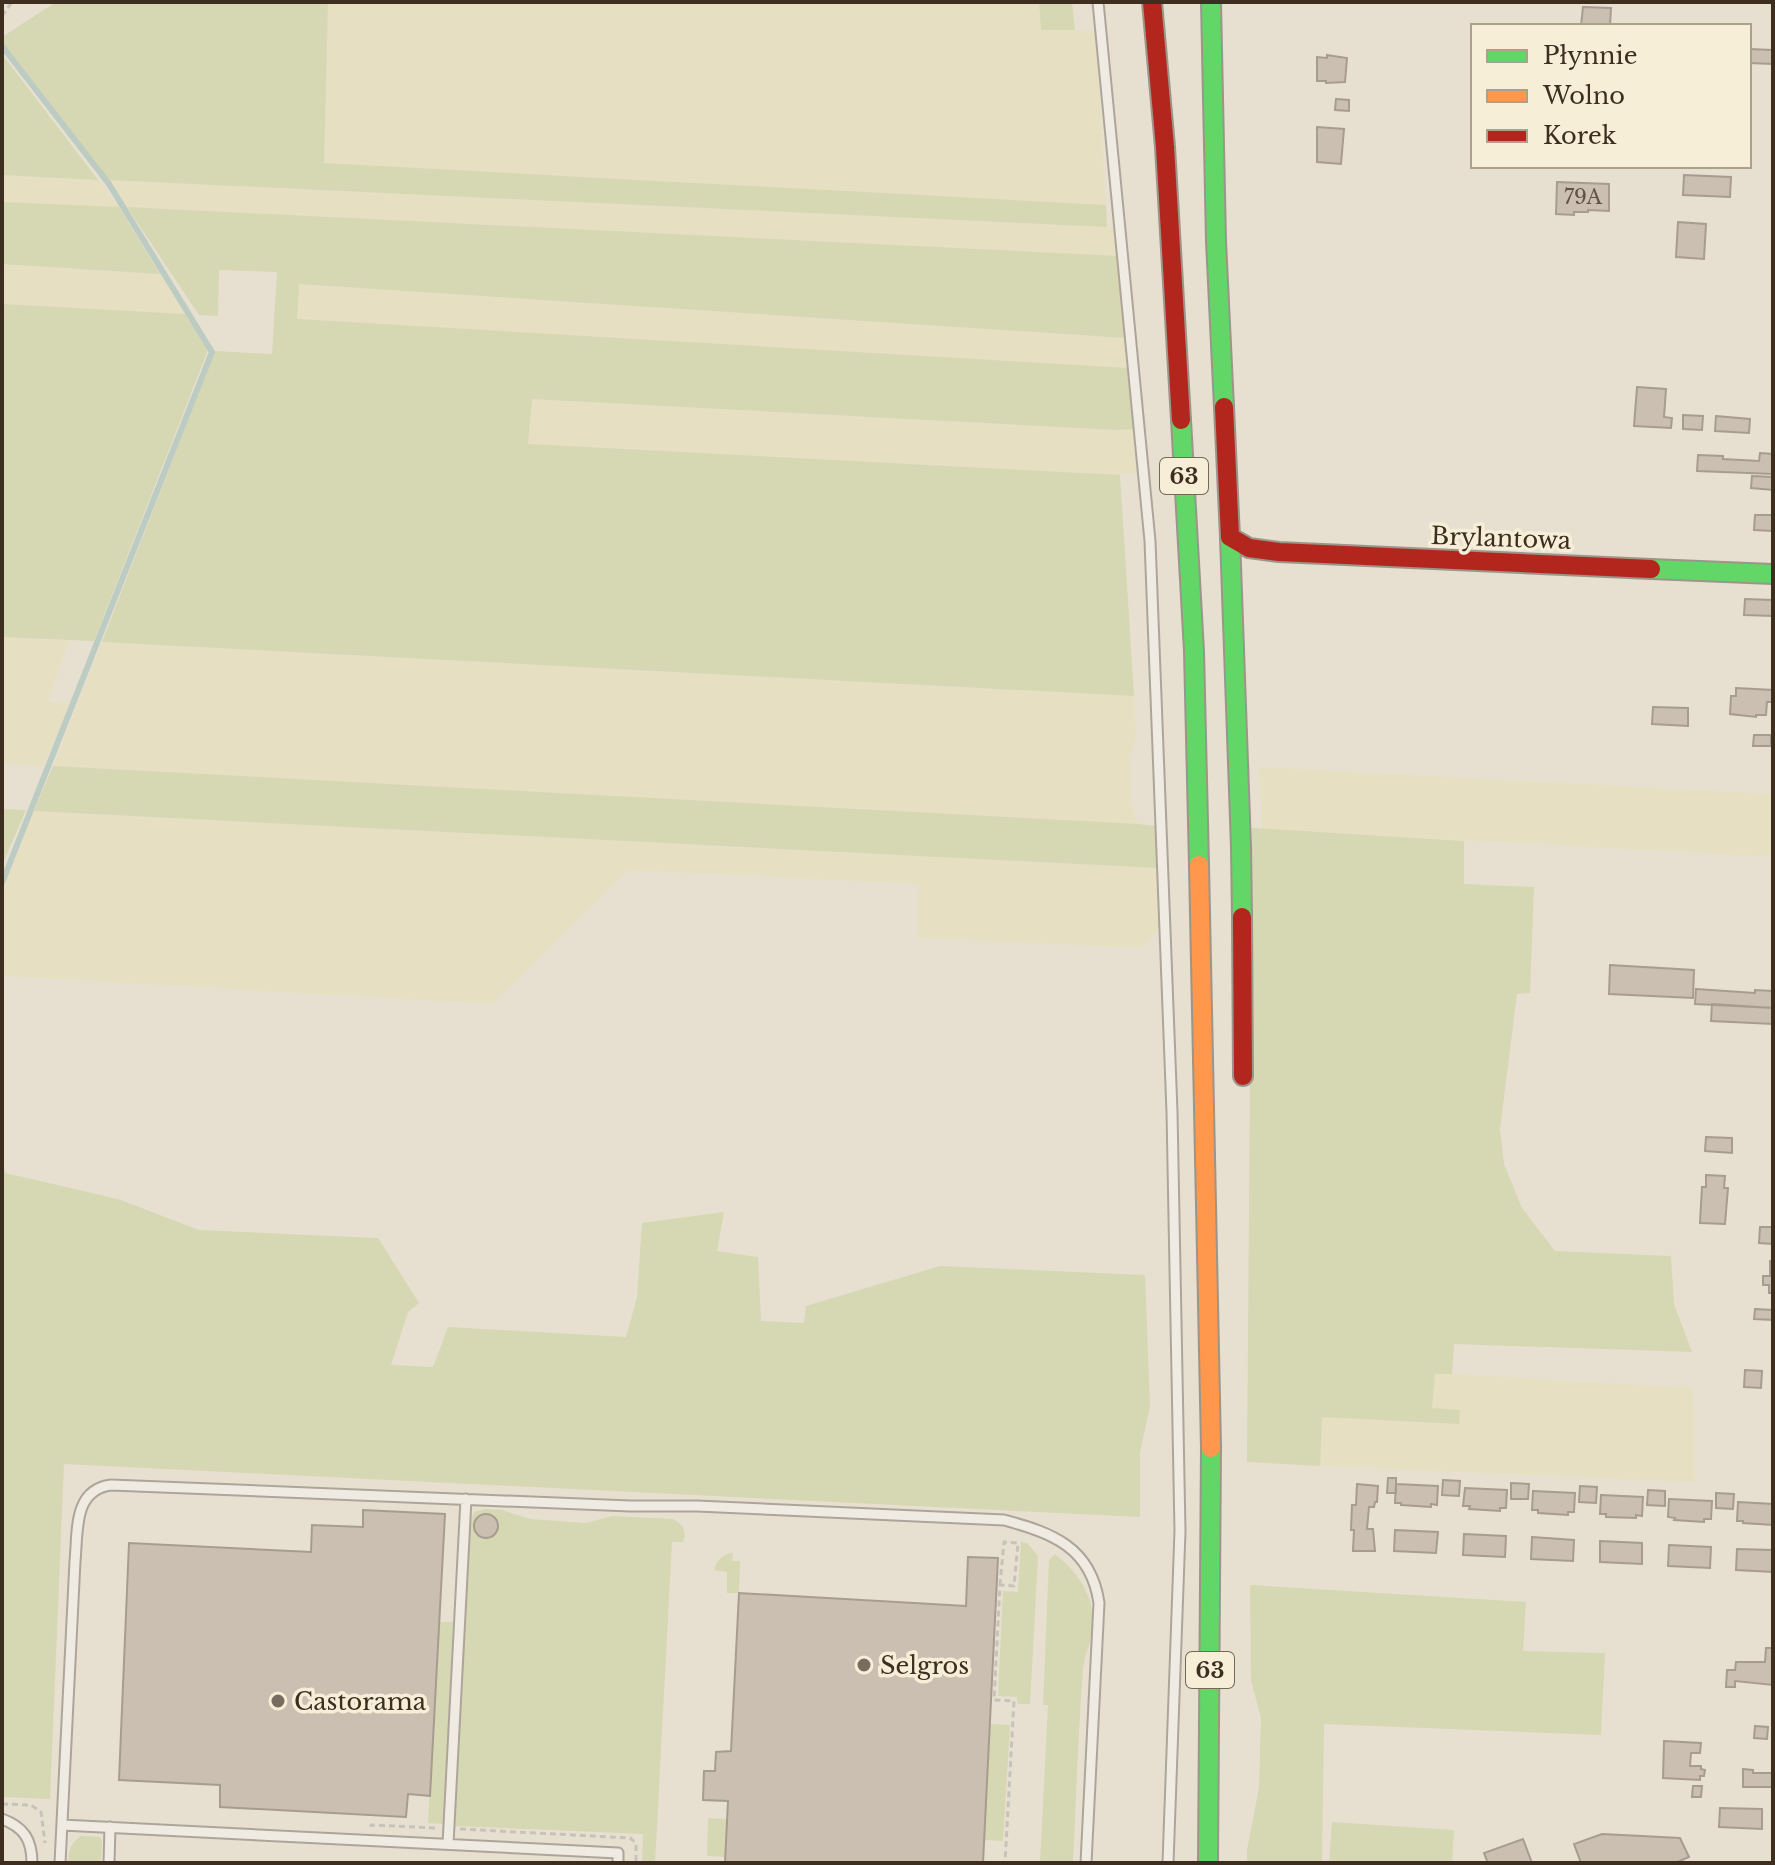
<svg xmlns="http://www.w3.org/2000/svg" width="1775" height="1865" font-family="'Libre Baskerville',serif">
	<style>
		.farmland { fill: #e6dfc2 }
		.green { fill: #d6d7b3; fill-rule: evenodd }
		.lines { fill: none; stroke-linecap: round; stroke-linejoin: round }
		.stream { stroke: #bcccc2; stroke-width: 6 }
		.building { fill: #cbbfb2; stroke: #a89c90; stroke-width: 2 }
		.lane-casing { stroke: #ada599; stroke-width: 13 }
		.fast-casing { stroke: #9c958a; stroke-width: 22 }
		.slow-casing { stroke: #9c958a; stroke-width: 22 }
		.jam-casing { stroke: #9c958a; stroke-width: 22 }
		.path { stroke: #c8c2b9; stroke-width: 3; stroke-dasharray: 6 4; stroke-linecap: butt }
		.lane { stroke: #efebe3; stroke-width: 9 }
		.fast { stroke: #63d668; stroke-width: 18 }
		.slow { stroke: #ff974d; stroke-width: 18 }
		.jam { stroke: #b3261e; stroke-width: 18 }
		.poi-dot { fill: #786c5e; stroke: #f7eed8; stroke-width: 3 }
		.labels { text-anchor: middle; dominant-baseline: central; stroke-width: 7; stroke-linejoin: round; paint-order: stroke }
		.number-label { font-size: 20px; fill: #605244 }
		.shield { fill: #f7eed8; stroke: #756857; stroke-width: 2 }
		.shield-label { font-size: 22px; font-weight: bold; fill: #3d2e20 }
		.street-label { font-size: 24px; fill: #3d2e20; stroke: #f7eed8 }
		.poi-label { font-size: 24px; fill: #3d2e20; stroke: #f7eed8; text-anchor: start }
	</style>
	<rect width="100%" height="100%" fill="#e7e0d1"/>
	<!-- farmland -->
	<path class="farmland" d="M328,2H1038L1041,30L1096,31L1106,205L323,163Z
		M2,175L98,180L119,207L2,202Z
		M109,180L1116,227L1118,256L127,207Z
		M2,264L160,274L185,314L2,304Z
		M299,283L1126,338L1128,368L297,320Z
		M531,399L1117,430L1134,429L1139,473L1120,475L528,444Z
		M2,637L69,640L48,702L70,704L43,766L2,764Z
		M102,642L1134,696L1136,736L1130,761L1131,803L1138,824L53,766Z
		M1259,767L1773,794V857L1262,829Z
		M34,811L1158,868L1161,926L1143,948L918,938L919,884L628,870L492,1004L2,976V893Z
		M1435,1373L1693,1388L1695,1482L1320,1466L1322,1417L1432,1409Z"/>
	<!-- green -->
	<path class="green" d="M56,2H328L324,163L1106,205L1107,227L109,180L2,42V37Z
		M1039,2H1072L1075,30H1041Z
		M2,54L98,180L2,175Z
		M2,202L119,207L160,274L2,264Z
		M127,207L1118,256L1126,338L299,284L297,319L1128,368L1134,429L1117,430L532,399L528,444L1120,475L1134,696L102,642L215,351L272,354L277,272L219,270L218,316L199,315Z
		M2,304L185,314L208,350L94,641L2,637Z
		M53,766L1138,824L1157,826L1158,868L34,811Z
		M2,809L26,810L2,865Z
		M1252,828L1464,841V884L1534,887L1530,993L1517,994L1500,1129L1504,1164L1522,1208L1555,1251L1671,1256L1674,1304L1692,1352L1454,1344L1452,1374H1435L1432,1408L1460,1410L1459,1424L1322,1417L1320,1466L1247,1462Z
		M2,1153L5,1173L118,1199L199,1230L378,1238L419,1303L408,1312L391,1365L433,1367L448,1327L626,1337L637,1297L642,1223L724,1212L717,1251L758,1257L761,1321L804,1323L806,1306L940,1266L1145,1275L1150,1406L1140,1453V1517L64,1464L50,1799L2,1797Z
		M485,1509L502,1510L530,1519L586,1523L612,1516L673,1519C682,1524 688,1531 683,1542H672L655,1863H642L643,1834L455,1826L470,1523L474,1512ZM485,1514L493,1517L497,1525L495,1533L488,1538L480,1536L474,1529C474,1521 477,1516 485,1514Z
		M1021,1542L1027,1543L1038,1556L1030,1704H1018L1017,1697L998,1696L1003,1591L1018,1592Z
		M733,1553L732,1561H740L739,1593H727V1572L714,1570C717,1560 722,1554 733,1553Z
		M1055,1554C1075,1570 1090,1589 1093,1616C1096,1635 1084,1652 1083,1670C1078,1734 1076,1799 1073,1863H1040L1048,1705H1043L1049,1560Z
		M1250,1585L1526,1602L1523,1651L1605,1653L1601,1735L1324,1724L1322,1863H1247V1850L1259,1788L1261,1718L1251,1680Z
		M439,1622H453L444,1824L428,1823Z
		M990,1724L1010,1725L1003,1841L984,1840Z
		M708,1818L727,1819L726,1857L707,1856Z
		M1332,1822L1454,1830L1452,1863H1329Z
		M81,1836L100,1837L102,1842L101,1863H68C69,1850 70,1844 81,1836Z"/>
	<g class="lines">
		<!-- stream -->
		<path class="stream" d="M2,46L109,184L212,352L2,883"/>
	</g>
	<!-- building -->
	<path class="building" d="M1583,7L1611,8L1610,26H1581Z
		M1749,49L1773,50V64L1749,63Z
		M1327,55L1347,58L1345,82L1326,83V81H1317V57L1327,58Z
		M1336,99L1349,100V111L1335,110Z
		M1317,127L1344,129L1341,164L1317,162Z
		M1684,175L1731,177L1730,197L1683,195Z
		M1557,182L1609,184V211L1588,210V212H1574V215L1556,214Z
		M1678,222L1706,224L1704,259L1676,257Z
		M1637,387L1666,389L1664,417L1672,418L1671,428L1634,426Z
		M1683,415L1703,416L1702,430L1683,429Z
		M1716,416L1750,419L1749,433L1715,431Z
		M1760,453L1773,454V474L1697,471L1698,455L1723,456V459L1759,461Z
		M1752,476L1773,477V490L1751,488Z
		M1755,515H1773V531L1754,530Z
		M1745,599L1773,600V616L1744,615Z
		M1736,688L1773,690V702H1767L1766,715H1756V717L1730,714L1731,696H1736Z
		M1653,707L1688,708V726L1652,724Z
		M1754,735H1771V746H1753Z
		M1610,965L1694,970L1693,998L1609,994Z
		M1696,989L1755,993V990L1773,991V1008L1695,1004Z
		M1712,1004L1773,1008V1024L1711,1021Z
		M1706,1137L1732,1138V1153L1705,1151Z
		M1706,1175L1725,1176L1724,1188H1728L1725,1224L1700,1223L1702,1187H1706Z
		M1760,1227H1773V1244L1759,1243Z
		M1770,1261H1773V1293H1769V1285H1763V1276H1770Z
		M1755,1309L1773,1310V1320L1754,1319Z
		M1745,1370L1762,1371L1761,1388L1744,1387Z
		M1388,1478H1396V1493H1387Z
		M1443,1480L1460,1481L1459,1496L1442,1495Z
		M1511,1483L1529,1484L1528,1499H1511Z
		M1357,1484L1378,1486L1377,1502H1375L1374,1507H1369L1367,1529H1373L1375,1551H1353L1354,1530H1351L1352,1505H1356Z
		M1396,1484L1438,1486L1437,1505L1431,1504V1507L1401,1505V1503H1395Z
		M1580,1486L1597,1487L1596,1503L1579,1502Z
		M1465,1488L1507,1490L1506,1508H1500V1511L1469,1509L1470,1506H1463Z
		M1648,1490L1665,1491V1506L1647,1505Z
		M1533,1491L1575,1493L1574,1512H1568V1515L1538,1513V1510H1532Z
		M1716,1493L1734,1494L1733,1509L1716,1508Z
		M1601,1495L1643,1497L1642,1516L1636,1515V1518L1606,1517V1514H1600Z
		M1669,1499L1712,1501L1711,1519H1704V1522L1674,1520L1675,1518L1668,1517Z
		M1738,1502L1773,1504V1525L1743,1523V1521H1737Z
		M363,1510L445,1514L430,1796L408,1794L406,1817L220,1807V1785L119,1780L129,1543L311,1552L312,1525L363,1527Z
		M474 1526a12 12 0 1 1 24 0a12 12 0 1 1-24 0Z
		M1395,1530L1438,1532L1436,1553L1394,1551Z
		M1464,1534L1506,1536L1505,1557L1463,1555Z
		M1532,1537L1574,1540L1573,1561L1531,1559Z
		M1600,1541L1642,1543V1564L1600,1562Z
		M1669,1545L1711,1547L1710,1568L1668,1566Z
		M1737,1549L1773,1550V1572L1736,1570Z
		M968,1557L998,1558L983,1863H725L728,1801L703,1800L704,1771H715L716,1752L731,1751L739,1593L966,1606Z
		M1766,1648H1773V1685L1735,1681V1687H1726L1727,1670H1735L1736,1662H1765Z
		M1755,1726L1768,1727L1767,1739L1754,1738Z
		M1664,1741L1701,1743L1700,1753H1691L1690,1766H1701V1769L1705,1770L1704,1776H1700V1780L1663,1778Z
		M1743,1769L1753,1770V1773H1773V1787H1743Z
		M1693,1786H1702L1701,1797H1692Z
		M1720,1808L1762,1809V1829L1719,1827Z
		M1602,1834L1680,1838L1689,1857L1675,1863H1581L1574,1844Z
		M1523,1839L1532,1863H1488L1484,1853Z"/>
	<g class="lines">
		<!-- lane casing -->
		<g class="lane-casing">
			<path id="lane" d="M1098,2L1150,541L1172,1112L1180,1531L1168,1863
				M2,1819C24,1827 32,1840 32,1863
				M62,1825L618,1853V1863
				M448,1844L466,1499
				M60,1863L75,1561C78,1531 73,1490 111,1485L630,1506H697L1004,1520C1052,1533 1091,1547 1099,1603L1086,1863
				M109,1863L110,1827"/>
		</g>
		<!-- fast casing -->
		<g class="fast-casing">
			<path id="fast" d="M1211,2L1216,241L1224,407
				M1181,420L1194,651L1199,865
				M1230,537L1241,847L1242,917
				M1651,569L1773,574
				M1208,1863L1211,1448"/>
		</g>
		<!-- slow casing -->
		<g class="slow-casing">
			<path id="slow" d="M1199,865L1211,1448"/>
		</g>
		<!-- jam casing -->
		<g class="jam-casing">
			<path id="jam" d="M1152,2L1165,147L1181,420
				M1224,407L1230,537L1249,548L1279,552L1651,569
				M1242,917L1243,1076"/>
		</g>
		<!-- path -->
		<path class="path" d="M2,16L12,2
			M1000,1585L1004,1542L1018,1543L1014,1586L1000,1585L994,1700L1014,1701L1005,1863
			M2,1804L31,1805L41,1812L45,1843
			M371,1827V1825L437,1828
			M460,1829L630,1838L636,1843V1863"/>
		<!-- lane -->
		<use href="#lane" class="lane"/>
		<!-- fast -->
		<use href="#fast" class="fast"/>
		<!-- slow -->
		<use href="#slow" class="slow"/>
		<!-- jam -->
		<use href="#jam" class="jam"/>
	</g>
	<!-- markers -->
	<g class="poi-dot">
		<circle cx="864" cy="1665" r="8"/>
		<circle cx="278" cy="1701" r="8"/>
	</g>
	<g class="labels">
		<!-- number labels -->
		<g class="number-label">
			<text x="1583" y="197">79A</text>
		</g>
		<!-- shield labels -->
		<g class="shield">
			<rect x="1160" y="458" width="48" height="36" rx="6"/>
			<rect x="1186" y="1652" width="48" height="36" rx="6"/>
		</g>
		<g class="shield-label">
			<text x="1184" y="476">63</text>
			<text x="1210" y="1670">63</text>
		</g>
		<!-- street labels -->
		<g class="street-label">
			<text transform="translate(1501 538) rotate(2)">Brylantowa</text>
		</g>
		<!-- poi labels -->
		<g class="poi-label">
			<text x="880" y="1665">Selgros</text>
			<text x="294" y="1701">Castorama</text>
		</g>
	</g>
	<!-- border -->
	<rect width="1775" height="1865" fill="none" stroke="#3d2e20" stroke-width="8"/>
	<!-- legend -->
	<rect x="1471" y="24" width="280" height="144" fill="#f7eed8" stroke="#ada18e" stroke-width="2"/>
	<rect x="1487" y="50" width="40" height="12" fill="#63d668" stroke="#ada18e" stroke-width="2"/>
	<text x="1543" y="64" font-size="24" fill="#3d2e20">Płynnie</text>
	<rect x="1487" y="90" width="40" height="12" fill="#ff974d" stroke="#ada18e" stroke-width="2"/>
	<text x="1543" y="104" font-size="24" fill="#3d2e20">Wolno</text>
	<rect x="1487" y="130" width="40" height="12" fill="#b3261e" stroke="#ada18e" stroke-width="2"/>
	<text x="1543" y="144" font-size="24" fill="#3d2e20">Korek</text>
</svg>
